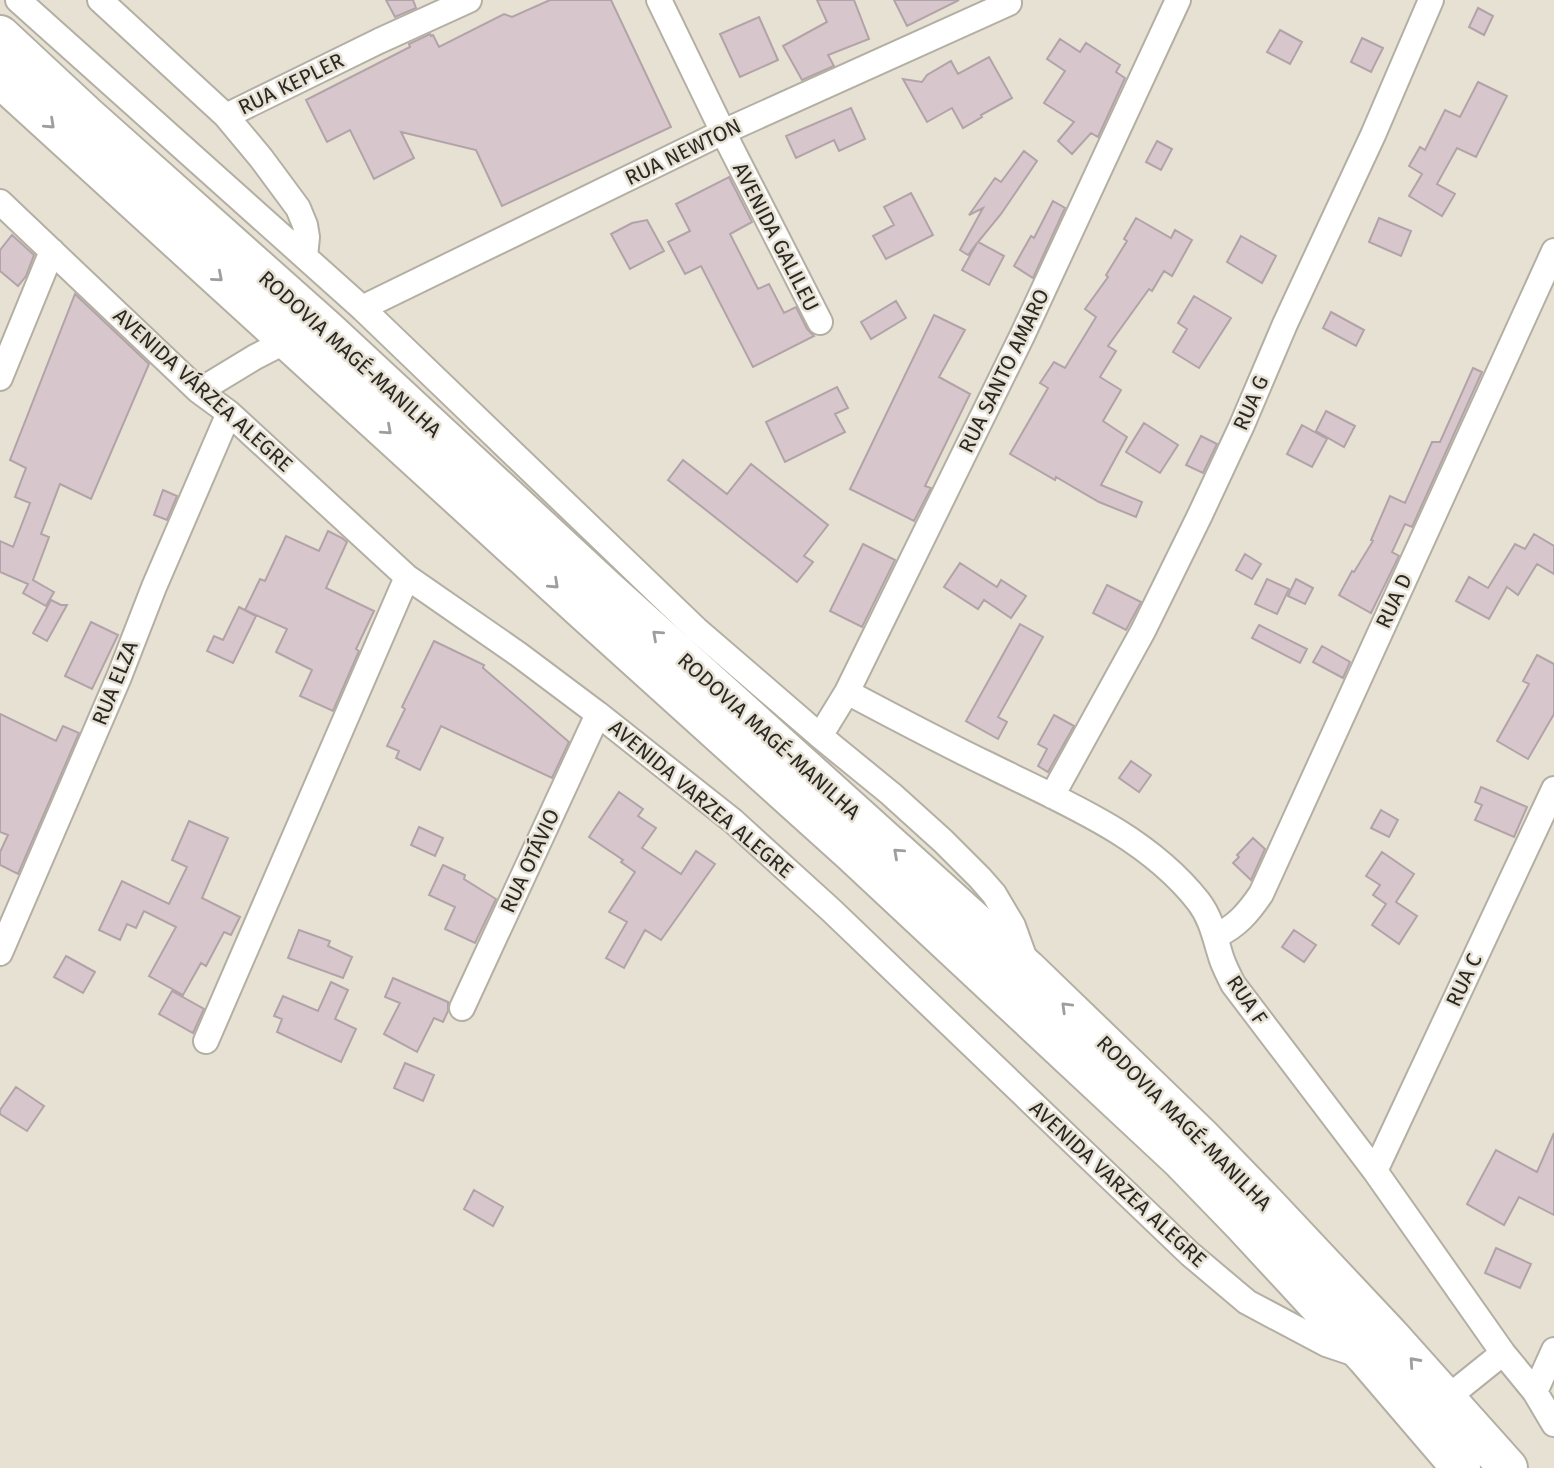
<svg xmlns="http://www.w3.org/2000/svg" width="1554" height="1468" font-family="'Fira Sans',sans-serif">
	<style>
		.building { fill: #d7c7cc; stroke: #b2a3a8; stroke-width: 2 }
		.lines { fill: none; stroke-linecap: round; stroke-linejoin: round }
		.minor-casing { stroke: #b4afa3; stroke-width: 28 }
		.trunk-casing { stroke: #b4afa3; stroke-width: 42 }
		.minor { stroke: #fff; stroke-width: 24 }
		.trunk { stroke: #fff; stroke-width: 38 }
		.oneway { stroke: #9f9e9c }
		.labels { text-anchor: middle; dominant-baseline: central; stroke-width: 5; stroke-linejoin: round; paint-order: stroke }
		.street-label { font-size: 21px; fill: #2a2824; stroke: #e7e1d4 }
	</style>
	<rect width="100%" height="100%" fill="#e7e1d4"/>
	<!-- building -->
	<path class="building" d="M386,0H413L416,8L395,17Z
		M550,0H611L671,127L502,206L476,150L401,132L414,158L374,179L350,130L327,142L306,100L410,47L409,44L430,34L431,36L433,35L439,47L504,14L512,17Z
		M817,0H854L869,39L828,55L834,66L802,80L783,46L827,22Z
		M894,0H959L907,26Z
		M1478,8L1493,16L1484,35L1469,27Z
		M759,17L778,60L740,77L720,34Z
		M1280,30L1302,42L1290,64L1267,52Z
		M1362,38L1383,48L1371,72L1351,62Z
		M1060,39L1080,52L1086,43L1120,65L1116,72L1125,78L1098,137L1091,133L1072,154L1058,141L1074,122L1044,103L1065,71L1047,59Z
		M989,57L1012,98L981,115L982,117L963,128L952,108L927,122L903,79L922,82L927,75L951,61L958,74Z
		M1478,82L1507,96L1476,157L1457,148L1437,184L1455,194L1442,216L1409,196L1422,174L1409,166L1420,147L1425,150L1445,110L1460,117Z
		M851,108L865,139L839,151L834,140L796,158L786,136Z
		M1157,141L1172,149L1161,170L1146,162Z
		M1024,151L1037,161L1001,214L978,242L1004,256L989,285L962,270L977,243L968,255L960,250L983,208L969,215L995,178L1001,182Z
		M729,177L752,222L730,234L758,289L769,284L784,313L796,307L807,329L814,336L753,367L701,266L685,274L668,242L690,231L676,204Z
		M911,193L933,235L886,259L873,236L894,225L884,207Z
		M1053,201L1065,208L1033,278L1014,266L1031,236L1034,238Z
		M1136,218L1171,238L1175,230L1192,240L1172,276L1164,271L1152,291L1149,289L1108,346L1116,351L1100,377L1121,390L1103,421L1127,437L1101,485L1142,502L1136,517L1099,502L1056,477L1055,480L1010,454L1048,388L1040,383L1054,362L1065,368L1096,317L1085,309L1108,277L1106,275L1127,241L1124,239Z
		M1379,218L1411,231L1401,256L1369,242Z
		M647,220L664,251L630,269L611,234L632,223Z
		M12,235L34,255L26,276L18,286L0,271V250Z
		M1241,236L1276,256L1262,283L1227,262Z
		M75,294L149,364L91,499L60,484L41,534L49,537L33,580L54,592L46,606L23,593L28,584L0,572V541L13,547L30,503L15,497L26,468L10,460Z
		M1194,296L1231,318L1199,368L1173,352L1187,329L1178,323Z
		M896,301L906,318L871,339L861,322Z
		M1331,312L1364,330L1356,346L1323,328Z
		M934,315L965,330L939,377L970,394L925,486L931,488L914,521L850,489Z
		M1473,368L1482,372L1412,527L1405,524L1392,552L1399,556L1371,613L1339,595L1352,571L1354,572L1373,541L1371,540L1390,496L1405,503L1432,442H1440Z
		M837,387L848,408L835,414L845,432L785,462L766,422Z
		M1326,411L1355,426L1344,447L1316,431Z
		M1144,423L1178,445L1160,473L1126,452Z
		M1302,425L1327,439L1312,467L1287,454Z
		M1201,436L1217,444L1203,473L1186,465Z
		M683,460L727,494L751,464L828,525L804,556L813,562L797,582L668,480Z
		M163,490L177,496L167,520L154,515Z
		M328,531L342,538L347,542L326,588L374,611L356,649L359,651L333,711L300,696L312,670L276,652L287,629L245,610L260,579L265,581L286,536L319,551Z
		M1534,534L1554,546V574L1537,564L1518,595L1507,587L1489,619L1456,601L1469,577L1488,588L1515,544L1525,549Z
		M863,544L895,560L862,627L830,611Z
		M1245,554L1261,564L1252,579L1236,570Z
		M960,563L997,587L1001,580L1026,596L1011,618L984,600L978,609L944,587Z
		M1267,579L1289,589L1277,614L1255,604Z
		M1296,579L1313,588L1305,604L1288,596Z
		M1107,585L1141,602L1126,630L1093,613Z
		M51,600L61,605H67L47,641L33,633Z
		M239,607L256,616L233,663L207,651L214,636L223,640Z
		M91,622L118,635L92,689L65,676Z
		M1020,624L1043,637L998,717L1007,722L998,739L966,721Z
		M1259,625L1307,649L1300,663L1252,638Z
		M434,641L484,665L483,668L569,742L552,778L441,726L420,770L396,758L399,751L387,746L405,709L402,707Z
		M1322,646L1350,662L1343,678L1313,662Z
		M1537,655L1554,664V714L1528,759L1497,741L1529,684L1523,681Z
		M0,714L56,741L63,726L79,733L18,874L0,865V852L8,835L0,832Z
		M1054,715L1074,726L1048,772L1038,766L1047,749L1038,744Z
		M1131,761L1151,775L1139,792L1119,778Z
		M1481,787L1527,807L1514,837L1475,820L1482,805L1475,802Z
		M619,792L643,809L638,816L656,828L642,848L681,874L696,851L715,864L661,940L645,930L624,968L606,958L627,922L609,912L635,872L621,862L623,860L589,837Z
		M1381,810L1398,820L1389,837L1371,828Z
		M189,821L228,838L202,898L240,917L231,935L224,932L206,966L201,963L183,995L149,976L176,927L144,911L136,928L127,924L120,940L99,930L122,881L169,904L187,867L172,860Z
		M419,827L443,838L435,856L411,845Z
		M1253,838L1265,849L1251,880L1233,863L1239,857L1237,855Z
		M1382,852L1414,874L1396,902L1417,916L1399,944L1372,925L1386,904L1373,895L1380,885L1366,876Z
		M443,865L465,875L464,879L496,899L475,943L445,929L455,907L429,895Z
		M299,930L330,941L328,946L352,957L343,978L288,958Z
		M1294,930L1316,945L1304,962L1282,947Z
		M66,956L95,972L83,993L54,977Z
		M393,978L448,1002V1011L443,1022L434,1018L417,1052L384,1034L400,1003L385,997Z
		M331,982L348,990L335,1019L356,1029L341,1062L277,1032L282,1019L274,1016L283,996L318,1011Z
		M172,991L204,1009L193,1033L159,1014Z
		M405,1063L434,1075L423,1101L394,1088Z
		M16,1087L44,1106L27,1131L0,1114V1110Z
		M1554,1133V1215L1519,1197L1504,1225L1467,1204L1496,1150L1537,1172Z
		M474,1190L503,1207L493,1226L464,1209Z
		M1496,1248L1531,1264L1520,1288L1485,1273Z"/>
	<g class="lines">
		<!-- minor casing -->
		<g class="minor-casing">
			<path id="minor" d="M18,0L362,308L696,629L820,736L891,794L943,841L980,878L994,894L1013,926L1026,962
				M100,0L226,116
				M659,0L723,132L820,322
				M0,202L199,391L229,413L407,577L518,654L598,714L733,821L831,910L1190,1254L1247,1302L1326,1344L1359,1355
				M305,257L307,237L305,225L298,208L261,158L226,116L379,41L469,0
				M362,308L723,132L1009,3
				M0,378L52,251
				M199,391L255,357L288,340
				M847,692C894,717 941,742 989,765C1063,802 1145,834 1198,901C1212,919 1215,939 1222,960C1225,968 1229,976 1233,984L1375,1171L1503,1353L1535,1392L1554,1424
				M820,736L847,692L1022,336L1178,0
				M1052,796L1143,631L1200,515L1242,425L1285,324L1373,135L1431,0
				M1216,936C1237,926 1248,913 1261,894L1554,251
				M0,953L119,677L154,587L229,413
				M462,1008L598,714
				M206,1041L407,577
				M1375,1171L1554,789
				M1535,1392L1554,1350
				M1447,1398L1503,1353"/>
		</g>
		<!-- trunk casing -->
		<g class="trunk-casing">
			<path id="trunk" d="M0,35L87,116L327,330L606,589L1027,969L1202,1138L1266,1204L1390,1336L1508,1468
				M0,78L584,611L851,852L1180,1159L1244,1225L1366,1357L1461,1468"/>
		</g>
		<!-- minor -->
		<use href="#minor" class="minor"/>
		<!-- trunk -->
		<use href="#trunk" class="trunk"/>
	</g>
	<!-- one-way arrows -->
	<defs><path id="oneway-chevron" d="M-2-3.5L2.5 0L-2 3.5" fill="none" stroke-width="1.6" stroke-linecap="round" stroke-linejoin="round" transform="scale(1.75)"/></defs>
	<g class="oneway">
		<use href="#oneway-chevron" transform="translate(50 124) rotate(43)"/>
		<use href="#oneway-chevron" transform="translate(218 277) rotate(41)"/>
		<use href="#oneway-chevron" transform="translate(387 430) rotate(42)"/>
		<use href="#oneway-chevron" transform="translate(554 584) rotate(43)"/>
		<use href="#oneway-chevron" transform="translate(657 635) rotate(-138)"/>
		<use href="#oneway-chevron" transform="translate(898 853) rotate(-138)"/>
		<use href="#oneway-chevron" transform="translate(1066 1007) rotate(-136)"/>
		<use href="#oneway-chevron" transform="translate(1414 1362) rotate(-132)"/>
	</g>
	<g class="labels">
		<!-- street labels -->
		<g class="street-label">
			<text transform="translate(291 84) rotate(-26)">RUA KEPLER</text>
			<text transform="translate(683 152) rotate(-26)">RUA NEWTON</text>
			<text transform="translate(776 237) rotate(63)">AVENIDA GALILEU</text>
			<text transform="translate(350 354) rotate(42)">RODOVIA MAGÉ-MANILHA</text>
			<text transform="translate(1004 371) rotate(-64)">RUA SANTO AMARO</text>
			<text transform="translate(203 390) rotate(42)">AVENIDA VÁRZEA ALEGRE</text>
			<text transform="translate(1251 403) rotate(-66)">RUA G</text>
			<text transform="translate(1394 601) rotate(-65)">RUA D</text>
			<text transform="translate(115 683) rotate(-68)">RUA ELZA</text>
			<text transform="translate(769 736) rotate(42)">RODOVIA MAGÉ-MANILHA</text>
			<text transform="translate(701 799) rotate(40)">AVENIDA VARZEA ALEGRE</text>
			<text transform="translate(530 861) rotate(-65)">RUA OTÁVIO</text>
			<text transform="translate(1464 980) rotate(-65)">RUA C</text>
			<text transform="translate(1247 1000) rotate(56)">RUA F</text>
			<text transform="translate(1184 1123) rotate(45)">RODOVIA MAGÉ-MANILHA</text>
			<text transform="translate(1118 1184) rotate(43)">AVENIDA VARZEA ALEGRE</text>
		</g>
	</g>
</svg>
